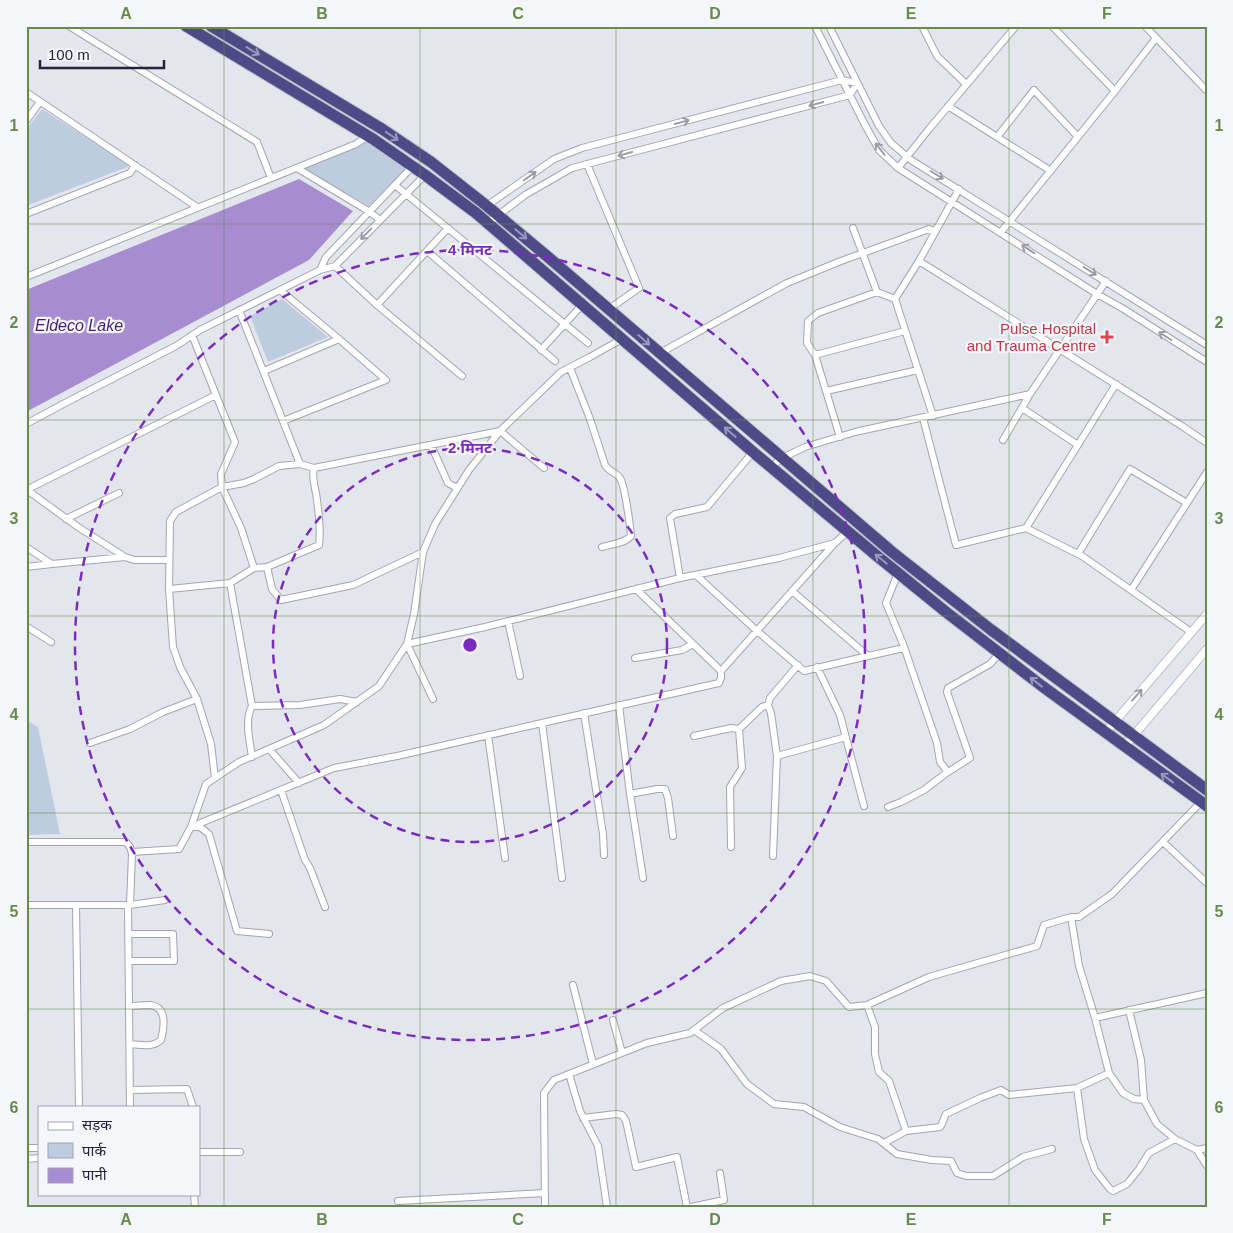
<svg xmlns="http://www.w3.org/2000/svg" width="1233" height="1233" font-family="Arial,'Noto Sans Devanagari',sans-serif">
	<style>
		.green { fill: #bdcddf }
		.water { fill: #a88cd2 }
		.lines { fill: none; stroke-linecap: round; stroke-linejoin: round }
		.minor-casing { stroke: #a2a4b2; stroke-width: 8 }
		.tertiary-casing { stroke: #a2a4b2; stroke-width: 9 }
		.trunk-casing { stroke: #c1c1c9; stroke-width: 13 }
		.minor { stroke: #fff; stroke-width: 6 }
		.tertiary { stroke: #fff; stroke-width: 8 }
		.trunk { stroke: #4c4b88; stroke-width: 11 }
		.oneway { stroke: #9898bb }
		.oneway2 { stroke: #9c9ca9 }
		.grid { fill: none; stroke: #668b4e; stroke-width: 1; stroke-opacity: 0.55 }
		.ring { fill: none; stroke: #7b2cbf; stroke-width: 2.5; stroke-dasharray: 9 6 }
		.health-dot { fill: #e0444e; stroke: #f5f6fa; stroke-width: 2 }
		.labels { text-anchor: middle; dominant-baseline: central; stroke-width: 4.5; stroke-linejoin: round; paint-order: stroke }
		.health-label { font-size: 15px; fill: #be3a42; stroke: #f5f6fa; text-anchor: end }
		.water-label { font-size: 16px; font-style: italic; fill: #441c7c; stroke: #f5f6fa }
		.centre { fill: #7b2cbf; stroke: #f5f6fa; stroke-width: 2.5 }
		.ring-label { font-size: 15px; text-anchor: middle; font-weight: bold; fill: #7b2cbf; stroke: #f5f6fa; stroke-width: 4.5; stroke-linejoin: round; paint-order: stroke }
		.neatline { fill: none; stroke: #668b4e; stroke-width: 2 }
		.grid-label { font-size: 16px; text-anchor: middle; font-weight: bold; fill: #668b4e }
	</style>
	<rect width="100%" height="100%" fill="#e4e6ed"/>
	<!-- green -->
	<path class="green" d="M42,109L130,166L26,206V130Z
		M368,141L408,166L369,206L304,169Z
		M282,299L328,337L268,362L250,316Z
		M26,720L38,727L60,834L26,835Z"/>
	<!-- water -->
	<path class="water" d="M299,179L353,211L309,260L26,412V290Z"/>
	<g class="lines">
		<!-- minor casing -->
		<g class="minor-casing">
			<path id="minor" d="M69,26L257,142L271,178
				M815,26L865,125L879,150L898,168L1097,294L1122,308L1207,362
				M829,26L879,126L891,143L911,160L1207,345
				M922,26L937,56L966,84
				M1052,26L1115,91
				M1145,26L1207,91
				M26,92L197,207
				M948,106L1051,171
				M26,121L40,102
				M997,137L1034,90L1078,137
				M587,164L639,288L609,309
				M297,168L370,212L380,220
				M898,168L929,129L1016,26
				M395,185L588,343
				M485,207L554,159L582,148L842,80L857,83L850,95L572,168L525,195L488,223
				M26,214L130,173L135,165
				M853,228L877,292L895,299
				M1001,232L1115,91L1156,38
				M427,251L555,361
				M919,261L1182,426L1207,443
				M335,266L377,305L462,376
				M320,270L326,257L413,166
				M26,277L356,144L368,136
				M280,290L339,339L386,380L283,421
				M377,305L448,228
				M239,310L300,464
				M192,335L216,395
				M541,350L582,305
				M660,353L787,283L841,261L929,229L935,231
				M815,355L905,331
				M570,368L590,419L605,465C609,472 616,472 620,478C625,486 630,525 631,536C624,544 611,544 602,547
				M264,371L339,339
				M826,391L918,370
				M1022,408L1078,445
				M933,416L895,299L919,261L959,189
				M923,418L956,545L1026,528L1116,384
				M26,424L65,403L176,346L200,330L320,270L335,266L425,175
				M840,437L815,355L807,343L808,321L818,313L877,292
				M1003,440L1030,394L1106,281
				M431,445L448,483L457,488
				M771,467L782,458L805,447L855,432L1030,394
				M26,490L216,395L235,442L221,474L222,487L241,528L254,568
				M27,490L78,527L125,557L134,560H169
				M66,519L119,493
				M1026,528L1082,556L1191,632
				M26,547L52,564L125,557
				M1078,554L1130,469L1187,503
				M26,567L52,564
				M267,567L272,589L281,600L353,585L423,552
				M898,573L886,603L903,644L937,743L940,762L948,772
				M696,575L757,631L804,671L868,656L792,591
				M680,578L670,518L675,514L707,507L753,452
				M230,583L252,706C244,721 250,741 252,757
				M169,589L230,583L254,568L267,567L319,545C321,530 319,515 317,500C316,489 311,478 314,468L500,431L544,468
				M636,589L721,671L834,544
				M1131,590L1207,472
				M508,621L520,676
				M26,626L51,642
				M407,644L485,627L680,578L779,558L835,543L848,531
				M407,644L433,699
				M868,656L904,648
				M635,658L682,650L693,644
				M817,667L840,715L864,806
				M619,705L630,794L643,878
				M768,705L771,713L777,756L773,856
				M252,706L300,705L340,699L357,702
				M584,713L603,834L604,855
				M488,735L505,858
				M694,736L731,728L739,729L762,707L768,705L770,698L798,665
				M90,743L130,729L163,712L197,699
				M270,750L299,783
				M777,756L846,737
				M215,778L211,744L197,699L180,667L173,647L169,589L170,521L176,512L222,487L244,483L254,479L279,466L300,464L314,468
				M281,790L305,860L310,868L325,907
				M630,794L657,789H665L668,798L673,836
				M888,807L901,802L924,790L945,774L970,758L947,692L948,688L990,664L1000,653
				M191,827L334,768L397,756L542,723
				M195,827H200L209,834L237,931L269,934
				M26,842H126L130,847L132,854L130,905H128
				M1163,842L1207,883
				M731,847L730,787L742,768L739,729
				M132,852L179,849L191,827L206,784L239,762L324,725L379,686L407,644L414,614L423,552L435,524L469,470L500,431L561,372L590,357L622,339
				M562,878L542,723L719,683L721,678V671
				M26,905H128L130,1107
				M76,905L79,1107
				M130,905L165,900
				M1071,917L1079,966L1095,1018L1109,1073L1123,1093L1134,1099L1144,1100
				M128,934H173L174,961H129
				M573,985L593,1064
				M867,1005L875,1027V1054L879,1072L889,1081L905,1128
				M129,1006C136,1006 143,1005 150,1005C168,1007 164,1028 161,1040C152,1048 141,1045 130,1044
				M1129,1010L1141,1060L1144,1100L1157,1124L1175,1139L1197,1150L1207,1166
				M1095,1018L1207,993
				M613,1020L622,1053
				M694,1030L721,1049L747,1084L774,1104L804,1107L840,1127L878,1139L897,1154L932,1160L951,1161L957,1173L966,1176H993L1023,1157L1052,1149
				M569,1074L580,1111L598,1146L607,1207
				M1077,1088L1084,1139L1095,1170L1110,1189L1113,1191L1127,1184L1139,1169L1149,1153L1175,1139
				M130,1090L187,1089L193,1107
				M583,1118L616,1114L622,1115L626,1121L636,1167L677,1157L687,1207
				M884,1143L906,1131L940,1127C943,1124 943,1119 946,1114L980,1098L1001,1090L1009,1095L1077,1088L1109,1073
				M26,1148H39
				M1197,1150L1207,1148
				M199,1152H240
				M26,1159L39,1158
				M194,1194L195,1207
				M398,1201L545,1193
				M545,1207L544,1093L554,1080L647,1043L690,1033L723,1008L781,981L810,976L826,981L849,1007L867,1005L929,977L1037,946L1044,925L1071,917H1079L1112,894L1201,802
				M691,1207L724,1200L720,1173"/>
		</g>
		<!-- tertiary casing -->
		<g class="tertiary-casing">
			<path id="tertiary" d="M1105,733L1207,614
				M1124,747L1207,649"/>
		</g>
		<!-- trunk casing -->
		<g class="trunk-casing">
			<path id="trunk" d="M186,26L373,139L425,175L476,213L753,452L877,556L946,612L1042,686L1207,806
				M211,26L382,129L431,162L487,206L548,257L892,552L990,629L1207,790"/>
		</g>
		<!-- minor -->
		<use href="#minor" class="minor"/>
		<!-- tertiary -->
		<use href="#tertiary" class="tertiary"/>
		<!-- trunk -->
		<use href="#trunk" class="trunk"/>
	</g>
	<!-- one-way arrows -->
	<defs><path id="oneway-shaft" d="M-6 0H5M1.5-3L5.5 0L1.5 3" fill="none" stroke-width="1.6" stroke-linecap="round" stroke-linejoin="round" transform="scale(1.25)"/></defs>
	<g class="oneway">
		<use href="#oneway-shaft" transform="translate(253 51) rotate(31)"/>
		<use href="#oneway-shaft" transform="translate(392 136) rotate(34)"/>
		<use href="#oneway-shaft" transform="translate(521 234) rotate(40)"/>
		<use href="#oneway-shaft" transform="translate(644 340) rotate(41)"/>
		<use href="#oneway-shaft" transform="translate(730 432) rotate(-139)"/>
		<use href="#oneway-shaft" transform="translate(881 559) rotate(-141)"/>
		<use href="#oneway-shaft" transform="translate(1036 682) rotate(-142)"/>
		<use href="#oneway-shaft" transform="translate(1167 778) rotate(-144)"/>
	</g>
	<g class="oneway2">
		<use href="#oneway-shaft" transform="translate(816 104) rotate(165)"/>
		<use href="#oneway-shaft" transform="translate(682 122) rotate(-15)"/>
		<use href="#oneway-shaft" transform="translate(880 149) rotate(-128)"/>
		<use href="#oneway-shaft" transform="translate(625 154) rotate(165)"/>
		<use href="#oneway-shaft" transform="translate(937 175) rotate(32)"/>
		<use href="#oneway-shaft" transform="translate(530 176) rotate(-35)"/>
		<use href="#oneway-shaft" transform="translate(366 234) rotate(134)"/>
		<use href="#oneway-shaft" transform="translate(1028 249) rotate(-147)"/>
		<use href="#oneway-shaft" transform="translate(1090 271) rotate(32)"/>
		<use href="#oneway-shaft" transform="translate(1165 336) rotate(-148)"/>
		<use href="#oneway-shaft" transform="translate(1137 695) rotate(-49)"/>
	</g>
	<!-- grid -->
	<path class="grid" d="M224,26V1207M420,26V1207M616,26V1207M813,26V1207M1009,26V1207M26,224H1207M26,420H1207M26,616H1207M26,813H1207M26,1009H1207"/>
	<!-- distance rings -->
	<g class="ring">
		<circle cx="470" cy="645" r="197"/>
		<circle cx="470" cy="645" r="395"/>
	</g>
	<!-- markers -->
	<path class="health-dot" d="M1104.5 329.5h5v5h5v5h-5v5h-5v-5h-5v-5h5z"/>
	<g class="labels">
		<!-- health labels -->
		<g class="health-label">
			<text x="1096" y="328">Pulse Hospital<tspan x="1096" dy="17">and Trauma Centre</tspan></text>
		</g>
		<!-- water labels -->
		<g class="water-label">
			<text x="79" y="325">Eldeco Lake</text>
		</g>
	</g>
	<circle cx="470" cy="645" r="8" class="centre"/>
	<g class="ring-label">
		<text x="470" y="255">4 मिनट</text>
		<text x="470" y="453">2 मिनट</text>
	</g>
	<!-- border -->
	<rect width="1233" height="1233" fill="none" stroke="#f5f6fa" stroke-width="55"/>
	<!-- legend -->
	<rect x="38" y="1106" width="162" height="90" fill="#f5f6fa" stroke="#a1a2af"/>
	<rect x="48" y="1122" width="25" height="8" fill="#ffffff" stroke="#a1a2af"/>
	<text x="82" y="1130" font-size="15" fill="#23233f">सड़क</text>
	<rect x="48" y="1143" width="25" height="15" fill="#bdcddf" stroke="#a1a2af"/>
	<text x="82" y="1156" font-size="15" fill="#23233f">पार्क</text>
	<rect x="48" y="1168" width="25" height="15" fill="#a88cd2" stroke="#a1a2af"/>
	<text x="82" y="1180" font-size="15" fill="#23233f">पानी</text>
	<!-- scale -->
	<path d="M40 60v8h124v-8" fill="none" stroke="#23233f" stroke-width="2.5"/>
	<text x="48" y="60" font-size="15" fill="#23233f" stroke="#f5f6fa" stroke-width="4" paint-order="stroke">100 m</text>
	<rect x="28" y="28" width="1178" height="1178" class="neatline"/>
	<g class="grid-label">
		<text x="126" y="19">A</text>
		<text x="322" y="19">B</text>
		<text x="518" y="19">C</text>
		<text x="715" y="19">D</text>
		<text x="911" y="19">E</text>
		<text x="1107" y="19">F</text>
		<text x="14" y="131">1</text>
		<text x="1219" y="131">1</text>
		<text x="14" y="328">2</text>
		<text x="1219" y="328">2</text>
		<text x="14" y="524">3</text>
		<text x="1219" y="524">3</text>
		<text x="14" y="720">4</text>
		<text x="1219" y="720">4</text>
		<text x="14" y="917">5</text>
		<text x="1219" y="917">5</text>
		<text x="14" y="1113">6</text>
		<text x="1219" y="1113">6</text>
		<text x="126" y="1225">A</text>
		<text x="322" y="1225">B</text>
		<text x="518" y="1225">C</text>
		<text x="715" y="1225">D</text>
		<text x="911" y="1225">E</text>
		<text x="1107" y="1225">F</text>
	</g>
</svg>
